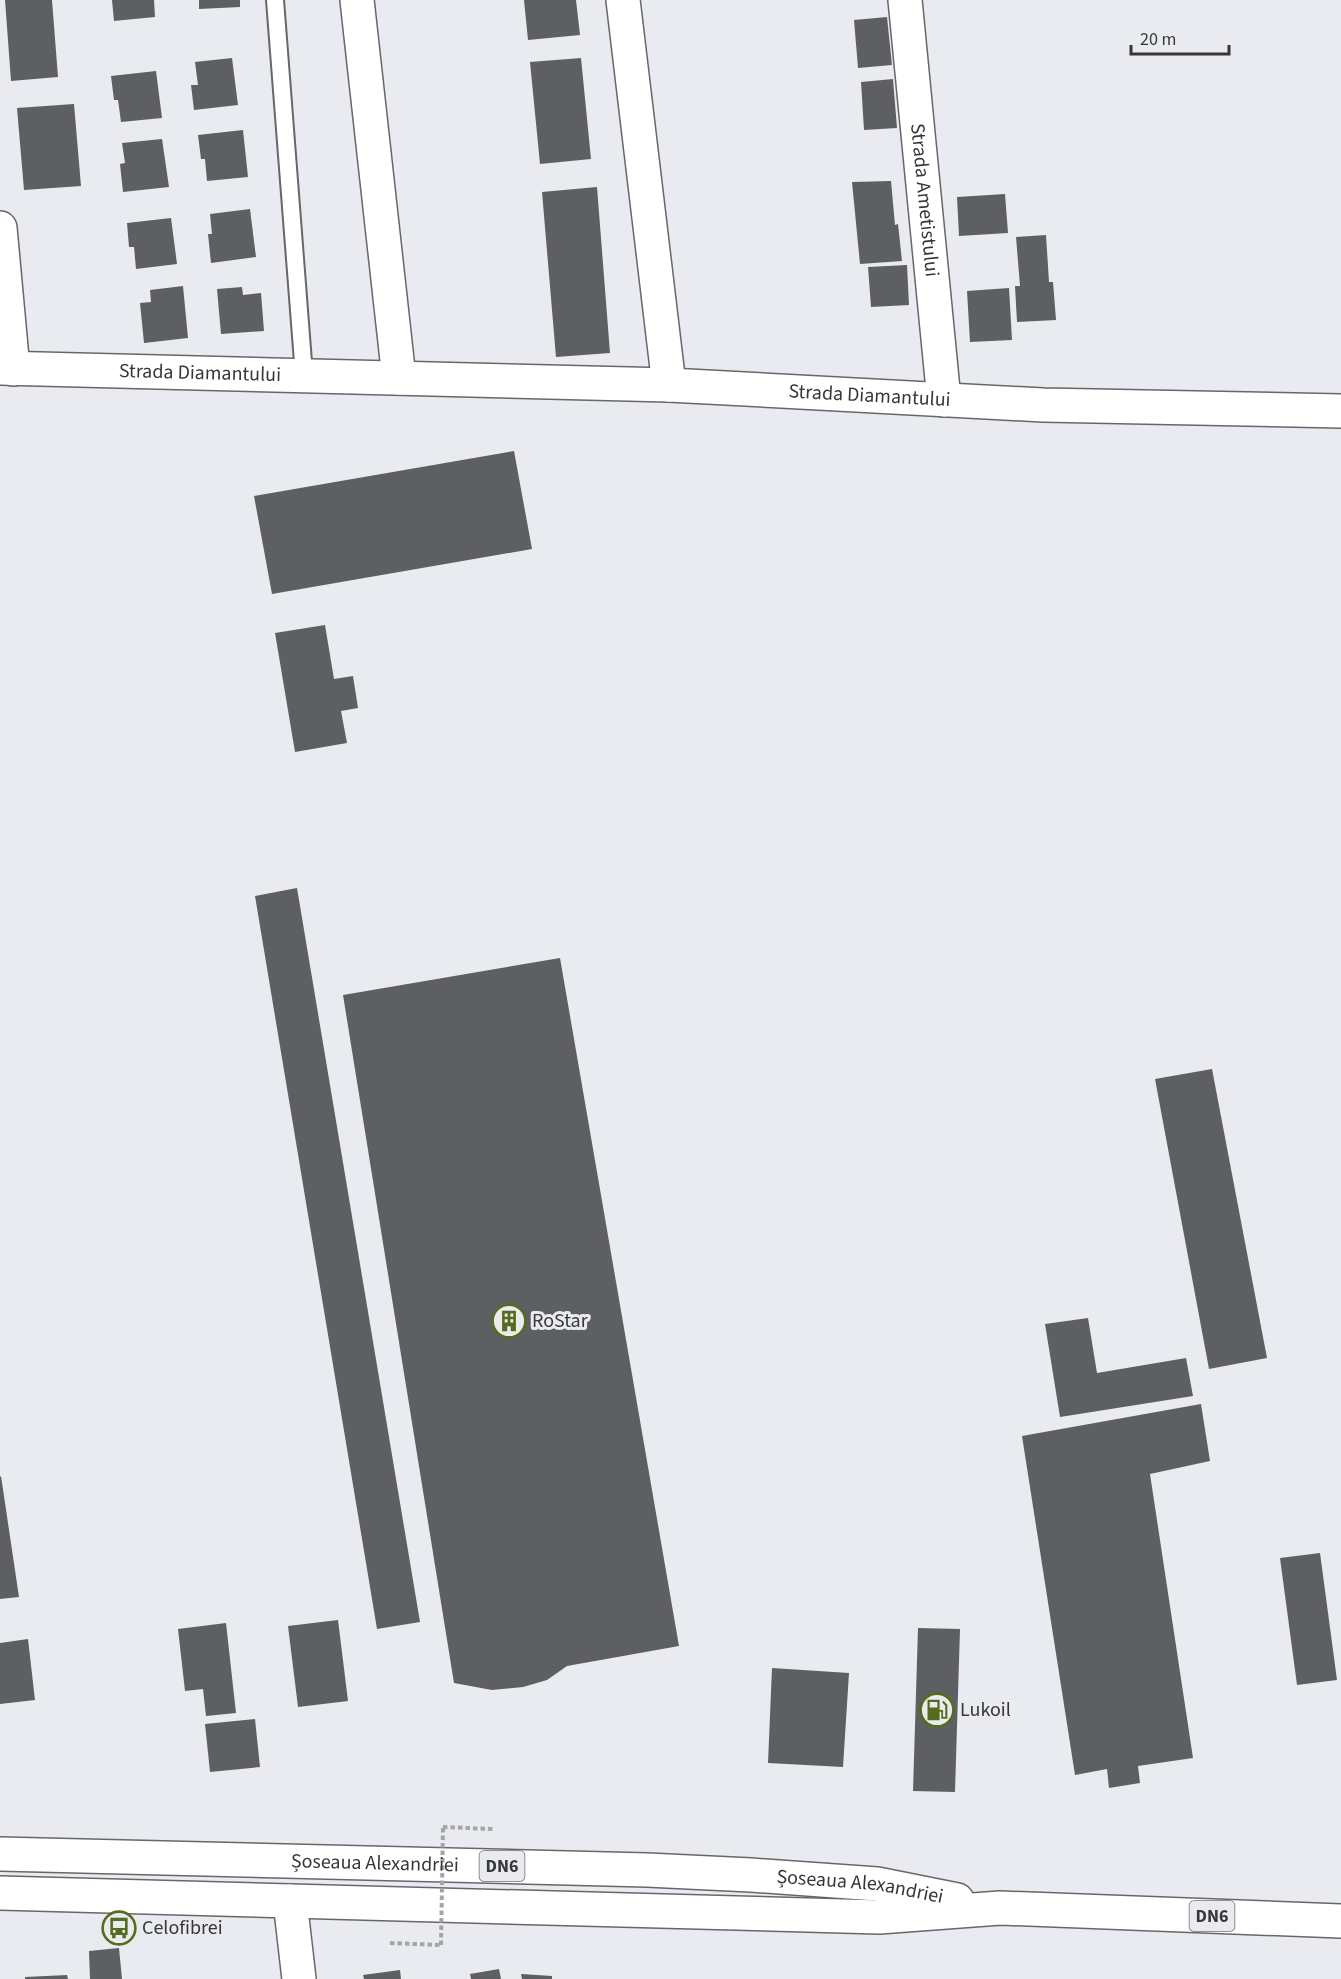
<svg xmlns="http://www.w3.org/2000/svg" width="1341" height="1979" font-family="'Source Sans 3',sans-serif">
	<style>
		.building { fill: #5e5f63 }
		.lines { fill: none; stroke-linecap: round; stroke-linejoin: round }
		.service-casing { stroke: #66676b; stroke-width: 20 }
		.minor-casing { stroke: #66676b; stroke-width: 36 }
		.primary-casing { stroke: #66676b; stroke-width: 36 }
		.path { stroke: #a4a5a9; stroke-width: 4; stroke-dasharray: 4.5 3; stroke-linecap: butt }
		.service { stroke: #fff; stroke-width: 16 }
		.minor { stroke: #fff; stroke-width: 33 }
		.primary { stroke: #fff; stroke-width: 33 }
		.path-bridge { stroke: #a4a5a9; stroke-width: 4; stroke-dasharray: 4.5 3; stroke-linecap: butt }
		.labels { text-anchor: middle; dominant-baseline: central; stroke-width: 6; stroke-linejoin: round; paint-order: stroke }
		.shield { fill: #eaebf0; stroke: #6c6d70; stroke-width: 1.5 }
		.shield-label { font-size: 18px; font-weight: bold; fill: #363739 }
		.street-label { font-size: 20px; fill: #363739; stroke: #eaebf0 }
		.poi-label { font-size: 20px; fill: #363739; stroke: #eaebf0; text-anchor: start }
	</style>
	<rect width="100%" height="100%" fill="#eaebf0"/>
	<!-- building -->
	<path class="building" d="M5,0H52L58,77L11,81Z
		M112,0H154L155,17L114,21Z
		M199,0H240V7L199,9Z
		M524,0H576L580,35L528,40Z
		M887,17L892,65L858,68L854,20Z
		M232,58L238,105L194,110L191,85H198L195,62Z
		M581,58L591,159L540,164L530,62Z
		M156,71L162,118L121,122L118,100H114L111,76Z
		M893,79L897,128L864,130L861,82Z
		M74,104L81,186L24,190L17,108Z
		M243,130L248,177L207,181L205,159H201L198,135Z
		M162,139L169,187L123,192L120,164L125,163L122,143Z
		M891,181L895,225L898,224L902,261L860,264L852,182Z
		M597,187L610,353L556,357L542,192Z
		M1005,194L1008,233L959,236L957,197Z
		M250,209L256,257L211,263L208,234H212L210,214Z
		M171,218L177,264L136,269L134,247H129L127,223Z
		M1046,235L1049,282H1053L1056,320L1017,322L1015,286H1020L1016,237Z
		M907,265L909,305L871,307L868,267Z
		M183,286L188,338L144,343L140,303L151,302L150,290Z
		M242,287L243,295L261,293L264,331L221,334L217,289Z
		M1009,288L1012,340L970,342L967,291Z
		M514,451L532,549L272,594L254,496Z
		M325,625L334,679L353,676L358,708L341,711L347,743L295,752L275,633Z
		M297,888L420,1622L377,1629L255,896Z
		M560,958L679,1646L567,1666L547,1680L523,1687L492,1690L454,1683L343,995Z
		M1212,1069L1267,1358L1209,1369L1155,1079Z
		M1088,1318L1097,1373L1186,1358L1193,1396L1060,1417L1045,1324Z
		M1201,1404L1210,1461L1150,1474L1193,1758L1138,1766L1140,1783L1109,1788L1107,1769L1075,1775L1022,1436Z
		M1,1476L19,1597L0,1599V1477Z
		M1320,1553L1337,1680L1297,1685L1280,1558Z
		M338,1620L348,1701L298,1707L288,1626Z
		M226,1623L236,1713L206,1716L203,1689L185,1691L178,1629Z
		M918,1628L960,1629L955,1792L913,1791Z
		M28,1639L35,1700L0,1704V1643Z
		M772,1668L849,1673L843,1767L768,1763Z
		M255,1719L260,1767L210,1772L205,1724Z
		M119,1948L122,1979H90L89,1951Z
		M499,1969L501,1979H471L470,1974Z
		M400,1970L401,1979H364L363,1975Z
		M521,1974L552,1976V1979H522Z
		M67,1975L68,1979H25V1977Z"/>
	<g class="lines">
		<!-- service casing -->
		<g class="service-casing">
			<path id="service" d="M275,0L304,375"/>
		</g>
		<!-- minor casing -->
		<g class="minor-casing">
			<g id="minor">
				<path d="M357,0L399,378"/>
				<path d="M623,0L669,385"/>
				<path id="s1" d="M905,0L944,400"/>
				<path d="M0,228L13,369"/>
				<path id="s2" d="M0,368L669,385L1043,405L1341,411"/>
				<path d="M290,1901L299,1979"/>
			</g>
		</g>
		<!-- primary casing -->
		<g class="primary-casing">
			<g id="primary">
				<path id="s3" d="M0,1854L647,1870L751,1875L877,1884L957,1900"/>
				<path d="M0,1893L879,1917L1000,1908L1341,1921"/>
			</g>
		</g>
		<!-- path -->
		<path class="path" d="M443,1827L493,1829
			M390,1943L441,1945"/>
		<!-- service -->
		<use href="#service" class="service"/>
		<!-- minor -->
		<use href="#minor" class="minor"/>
		<!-- primary -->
		<use href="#primary" class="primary"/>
		<!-- path-bridge -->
		<path class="path-bridge" d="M441,1945L443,1827"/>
	</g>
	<!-- icons -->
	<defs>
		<g id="building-ring" transform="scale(1.725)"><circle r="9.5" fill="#eaebf0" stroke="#556c1c" stroke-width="1.5"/><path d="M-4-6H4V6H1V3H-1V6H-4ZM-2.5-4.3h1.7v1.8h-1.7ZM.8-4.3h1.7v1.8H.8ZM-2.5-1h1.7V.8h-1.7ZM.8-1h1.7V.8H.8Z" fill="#556c1c"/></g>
		<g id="fuel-ring" transform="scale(1.725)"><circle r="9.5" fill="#eaebf0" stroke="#556c1c" stroke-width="1.5"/><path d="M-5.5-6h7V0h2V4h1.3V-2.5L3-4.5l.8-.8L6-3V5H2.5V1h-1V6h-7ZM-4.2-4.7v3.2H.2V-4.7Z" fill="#556c1c"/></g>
		<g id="bus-ring" transform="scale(1.725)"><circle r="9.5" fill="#eaebf0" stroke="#556c1c" stroke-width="1.5"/><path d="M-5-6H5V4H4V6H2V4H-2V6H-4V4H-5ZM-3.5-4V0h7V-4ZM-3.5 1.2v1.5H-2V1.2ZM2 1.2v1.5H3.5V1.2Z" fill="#556c1c"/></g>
	</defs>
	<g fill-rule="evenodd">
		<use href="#building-ring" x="509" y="1321"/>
		<use href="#fuel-ring" x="937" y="1710"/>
		<use href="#bus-ring" x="119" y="1928"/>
	</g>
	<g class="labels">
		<!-- shield labels -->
		<g class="shield">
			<rect x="479.5" y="1851" width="45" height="30" rx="4.5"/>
			<rect x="1189.5" y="1901" width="45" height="30" rx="4.5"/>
		</g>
		<g class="shield-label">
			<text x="502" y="1866">DN6</text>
			<text x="1212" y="1916">DN6</text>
		</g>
		<!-- street labels -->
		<g class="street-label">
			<text stroke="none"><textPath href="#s1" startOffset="201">Strada Ametistului</textPath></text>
			<text stroke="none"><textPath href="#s2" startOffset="200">Strada Diamantului</textPath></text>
			<text stroke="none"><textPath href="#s2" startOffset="870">Strada Diamantului</textPath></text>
			<text stroke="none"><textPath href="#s3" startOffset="375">Șoseaua Alexandriei</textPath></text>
			<text stroke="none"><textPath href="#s3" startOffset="861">Șoseaua Alexandriei</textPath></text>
		</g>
		<!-- poi labels -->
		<g class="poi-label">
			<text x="532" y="1321">RoStar</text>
			<text x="960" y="1710">Lukoil</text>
			<text x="142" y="1928">Celofibrei</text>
		</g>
	</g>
	<!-- scale -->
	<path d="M1131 45v9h98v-9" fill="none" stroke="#363739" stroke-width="3"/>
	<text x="1140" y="45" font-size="18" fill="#363739" stroke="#eaebf0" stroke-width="4.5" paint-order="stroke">20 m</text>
</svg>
